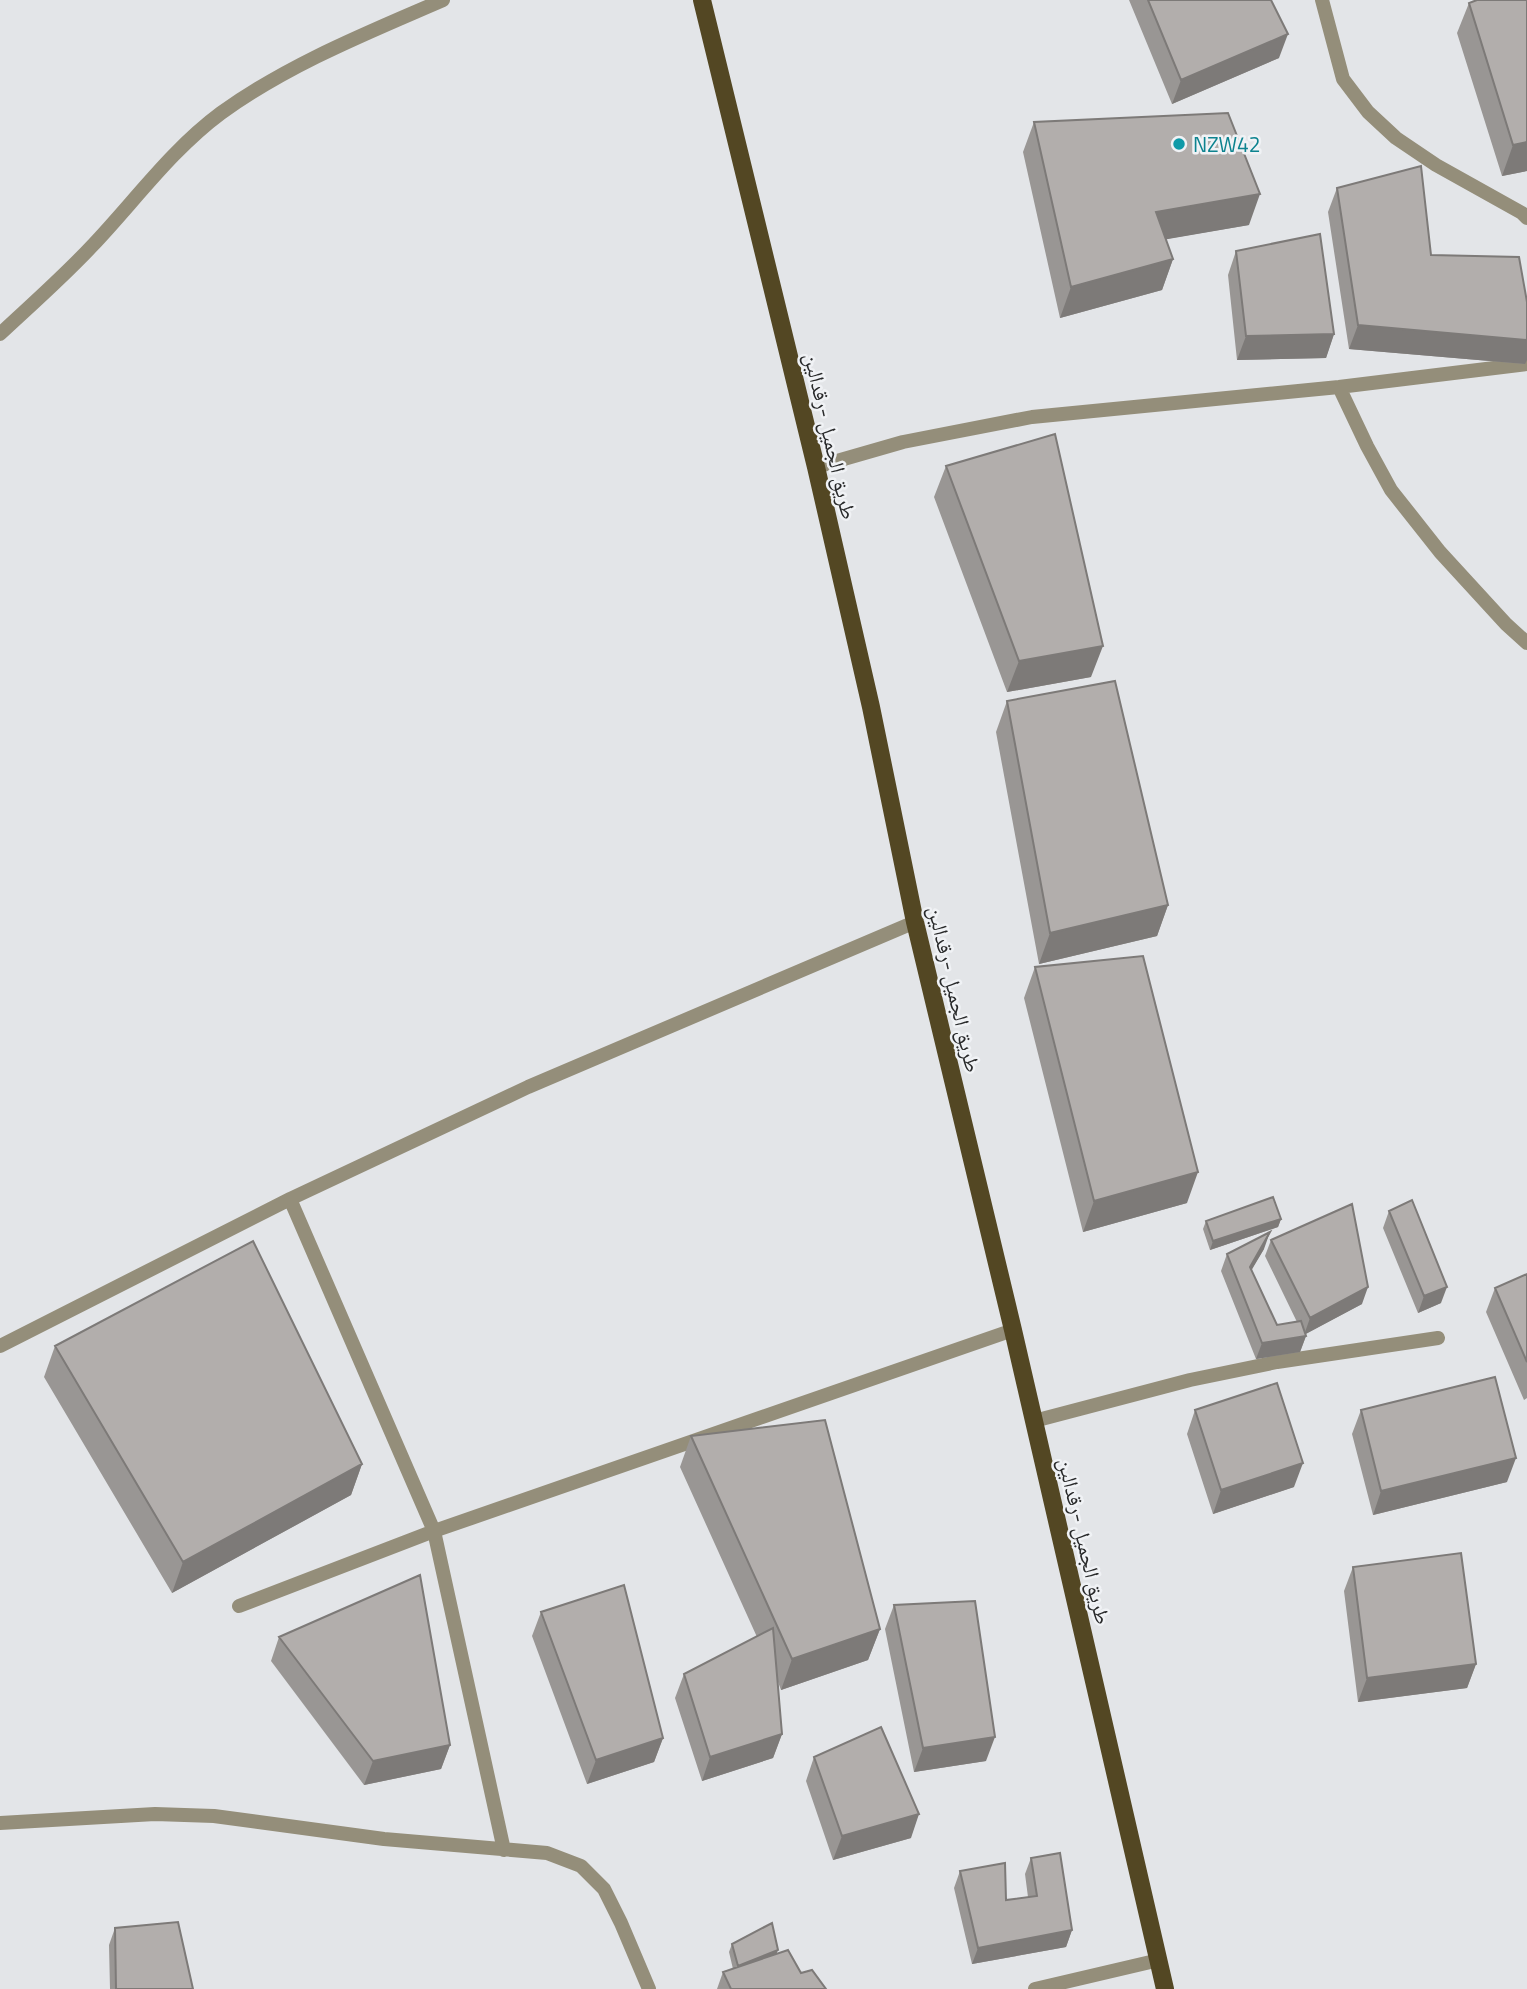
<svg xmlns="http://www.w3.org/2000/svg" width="1527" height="1989" font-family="'Titillium Web','Noto Naskh Arabic',sans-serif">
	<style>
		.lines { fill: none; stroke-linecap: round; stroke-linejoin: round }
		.street { stroke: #948e7a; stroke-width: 14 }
		.primary { stroke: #534723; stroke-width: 18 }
		.wall { fill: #999694 }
		.shaded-wall { fill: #7d7a78 }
		.building { fill: #b2aeac; stroke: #7d7a78; stroke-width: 2 }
		.culture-dot { fill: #0f9aa8; stroke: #f0f2f5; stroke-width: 2.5 }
		.labels { text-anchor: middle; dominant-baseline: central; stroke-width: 5; stroke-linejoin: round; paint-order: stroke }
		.culture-label { font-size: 21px; fill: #0d838f; stroke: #f0f2f5; text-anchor: start }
		.street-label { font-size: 21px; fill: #28292a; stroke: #f0f2f5 }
	</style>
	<rect width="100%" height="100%" fill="#e3e5e8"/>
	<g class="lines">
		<!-- street -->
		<path class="street" d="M1322,0L1343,79L1368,112L1396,138L1436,165L1522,213L1527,218
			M0,334C31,305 63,277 92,246C134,202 171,150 221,113C289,64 367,33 443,0
			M1339,387L1367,446L1391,490L1440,552L1506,624L1527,643
			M816,467L903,442L1032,417L1339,387L1527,364
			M290,1199L434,1531L504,1850
			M0,1346L290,1199L528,1087L915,922
			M1034,1421L1190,1380L1277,1362L1438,1338
			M239,1606L434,1531L1013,1330
			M0,1823L155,1814L214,1816L384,1839L547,1853L581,1866L604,1889L621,1923L649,1989
			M1035,1989L1159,1960"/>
		<!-- primary -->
		<path class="primary" d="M702,0L816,467L871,707L915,922L1013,1330L1165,1989"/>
	</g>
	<!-- wall -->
	<path class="wall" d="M1129,0H1271L1279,58L1172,104Z
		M1527,0V171L1502,176L1457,33L1469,3Z
		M1034,122L1249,225L1166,239L1173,259L1162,290L1060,318L1023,152Z
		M1337,188L1431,255L1525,364L1349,349L1328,212Z
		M1236,251L1334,334L1326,358L1237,360L1228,275Z
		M946,466L1091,677L1007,692L934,497Z
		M1007,701L1168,905L1157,936L1039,964L996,732Z
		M1035,967L1187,1203L1083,1232L1024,998Z
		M1389,1211L1441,1303L1418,1313L1383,1228Z
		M1281,1219L1278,1227L1210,1250L1203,1229L1206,1221Z
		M1271,1240L1362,1304L1305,1334L1306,1336L1300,1352L1256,1359L1221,1271L1227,1254L1264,1249L1251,1270L1277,1325L1297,1322L1265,1256Z
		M1527,1274V1398L1524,1400L1486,1312L1495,1288Z
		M55,1346L362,1464L351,1495L172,1593L44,1377Z
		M1195,1410L1294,1487L1213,1514L1187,1434Z
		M1361,1410L1507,1482L1373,1515L1352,1434Z
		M691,1436L880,1629L868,1660L781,1690L778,1682L782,1734L773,1758L702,1781L675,1698L684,1674L757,1637L680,1467Z
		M1353,1567L1476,1664L1467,1688L1358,1702L1344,1591Z
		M894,1605L986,1761L914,1772L885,1629Z
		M541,1612L663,1738L654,1762L587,1784L532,1636Z
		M279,1637L450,1745L441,1769L364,1785L271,1661Z
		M814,1757L911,1838L833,1860L806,1781Z
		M1031,1858L1072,1930L1066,1947L972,1964L954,1888L960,1871L1006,1900L1028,1897L1025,1874Z
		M115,1928L193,1989H110L109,1945Z
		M732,1944L777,1953L801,1973L825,1989H717L723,1972L733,1969L729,1952Z"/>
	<!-- shaded-wall -->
	<path class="shaded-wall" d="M1288,34L1279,58L1172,104L1181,80Z
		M1527,142V171L1502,176L1513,145Z
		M1260,194L1249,225L1145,243L1156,212Z
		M1173,259L1162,290L1060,318L1071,287Z
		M1358,325L1527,340V360L1525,364L1349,349Z
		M1334,334L1326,358L1237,360L1246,336Z
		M1103,646L1091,677L1007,692L1019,661Z
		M1168,905L1157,936L1039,964L1050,933Z
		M1198,1172L1187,1203L1083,1232L1094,1201Z
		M1281,1219L1278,1227L1210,1250L1213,1241Z
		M1270,1232L1264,1249L1244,1283L1250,1267Z
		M1368,1287L1362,1304L1304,1335L1310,1318Z
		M1447,1287L1441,1303L1418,1313L1424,1296Z
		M1306,1336L1300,1352L1256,1359L1262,1343Z
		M1516,1458L1507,1482L1373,1515L1381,1491Z
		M1303,1463L1294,1487L1213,1514L1221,1490Z
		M362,1464L351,1495L172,1593L183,1562Z
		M880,1629L868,1660L781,1690L792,1659Z
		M1476,1664L1467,1688L1358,1702L1367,1678Z
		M782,1734L773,1758L702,1781L710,1757Z
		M995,1737L986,1761L914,1772L923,1748Z
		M663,1738L654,1762L587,1784L596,1760Z
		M450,1745L441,1769L364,1785L373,1761Z
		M919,1814L911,1838L833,1860L842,1836Z
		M1072,1930L1066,1947L972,1964L978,1948Z
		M778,1950L775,1958L735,1974L738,1966Z"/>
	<!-- building -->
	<path class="building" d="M1148,0H1271L1288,34L1181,80Z
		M1477,0H1527V142L1513,145L1469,3Z
		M1228,113L1260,194L1156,212L1173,259L1071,287L1034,122Z
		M1421,166L1431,255L1519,257L1527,302V340L1358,325L1337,188Z
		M1320,234L1334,334L1246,336L1236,251Z
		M1055,434L1103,646L1019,661L946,466Z
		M1115,681L1168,905L1050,933L1007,701Z
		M1143,956L1198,1172L1094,1201L1035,967Z
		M1273,1197L1281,1219L1213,1241L1206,1221Z
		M1412,1200L1447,1287L1424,1296L1389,1211Z
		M1352,1204L1368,1287L1310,1318L1271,1240Z
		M1270,1232L1250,1267L1277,1325L1301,1321L1306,1336L1262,1343L1227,1254Z
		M253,1241L362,1464L183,1562L55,1346Z
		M1527,1274V1362L1495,1288Z
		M1495,1377L1516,1458L1381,1491L1361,1410Z
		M1277,1383L1303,1463L1221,1490L1195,1410Z
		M825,1420L880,1629L792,1659L691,1436Z
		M1461,1553L1476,1664L1367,1678L1353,1567Z
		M420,1575L450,1745L373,1761L279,1637Z
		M624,1585L663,1738L596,1760L541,1612Z
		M975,1601L995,1737L923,1748L894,1605Z
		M773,1628L782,1734L710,1757L684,1674Z
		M881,1727L919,1814L842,1836L814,1757Z
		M1060,1853L1072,1930L978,1948L960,1871L1005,1863L1006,1900L1037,1896L1031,1858Z
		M178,1922L193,1989H116L115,1928Z
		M772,1923L778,1950L738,1966L732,1944Z
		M788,1950L801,1973L812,1970L826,1989H731L723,1972Z"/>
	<!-- markers -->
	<circle class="culture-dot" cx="1179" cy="144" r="7"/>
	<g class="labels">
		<!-- culture labels -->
		<g class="culture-label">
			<text x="1193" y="144">NZW42</text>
		</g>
		<!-- street labels -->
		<g class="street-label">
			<text transform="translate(831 436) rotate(77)">طريق الجميل -رقدالين</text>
			<text transform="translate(955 989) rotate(77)">طريق الجميل -رقدالين</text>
			<text transform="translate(1085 1541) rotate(77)">طريق الجميل -رقدالين</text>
		</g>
	</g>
</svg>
